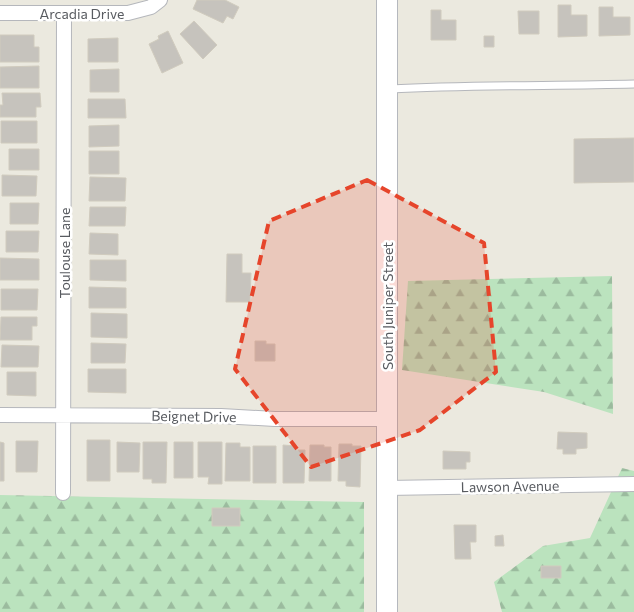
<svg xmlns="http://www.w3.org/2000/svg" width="634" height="612" font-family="Commissioner,sans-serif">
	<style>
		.forest { fill: url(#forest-firs) }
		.building { fill: #c6c3bd; stroke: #d0cbbe }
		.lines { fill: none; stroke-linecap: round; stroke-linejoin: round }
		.lane-casing { stroke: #b5b7bc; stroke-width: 9 }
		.street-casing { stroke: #b5b7bc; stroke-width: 16 }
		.secondary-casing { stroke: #b5b8be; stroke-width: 22 }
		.lane { stroke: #fff; stroke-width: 7 }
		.street { stroke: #fff; stroke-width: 14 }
		.secondary { stroke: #fff; stroke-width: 20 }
		.marked { fill: #e6452b; fill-opacity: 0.2; stroke: #e6452b; stroke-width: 4; stroke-dasharray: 10 6; stroke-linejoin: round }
		.labels { text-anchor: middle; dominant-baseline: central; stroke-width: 5; stroke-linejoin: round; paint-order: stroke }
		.street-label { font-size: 14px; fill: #585b60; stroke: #fff }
	</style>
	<defs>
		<pattern id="forest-firs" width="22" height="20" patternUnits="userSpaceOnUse" patternTransform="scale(1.25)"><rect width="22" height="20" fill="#bbe3be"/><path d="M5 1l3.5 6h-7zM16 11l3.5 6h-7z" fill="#9bbb9e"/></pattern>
	</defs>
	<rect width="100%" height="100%" fill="#ebe9df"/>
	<!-- forest -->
	<path class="forest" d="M612,276L613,414L544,392L402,370L408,281Z
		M622,468L634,471V612H502L494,582L543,546L590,538Z
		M0,495L364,502V612H0Z"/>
	<!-- building -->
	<path class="building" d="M197,0H225L239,7L233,19L227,16L223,23L193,9Z
		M558,5H571V15H587V36L558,37Z
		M599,7H613V17H630V35L599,36Z
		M431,10H441V20H456V40H431Z
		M518,11H539V34H519Z
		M194,21L217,45L203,59L180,34Z
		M168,31L183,63L162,73L149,44L159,39L158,36Z
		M0,35H34V47H39V62H0Z
		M484,36H494V47H484Z
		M118,38V62H88V39Z
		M39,66V88H0V67Z
		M119,69V92H90V70Z
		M2,93H40L41,107H36V117H0V105H3Z
		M88,99H125L126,118H88Z
		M1,121H37V143H1Z
		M119,125V146L89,147V126Z
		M634,138V182L574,183V139Z
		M9,149H39V170H9Z
		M89,151H119V174H89Z
		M2,175L37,176L36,196H2Z
		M90,177L126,178L125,201H89Z
		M10,203H39L38,224H10Z
		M90,207H126L125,226H89Z
		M6,231H39L38,252H6Z
		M90,233L118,234V255L89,254Z
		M227,254H242V273H251L250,302H226Z
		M0,258L39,259V280H0Z
		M90,260H126V281L90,280Z
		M89,287L126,288V308H89Z
		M1,289H38L37,310H1Z
		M91,313L127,314V338L91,337Z
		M1,317H37V326H32V340H0Z
		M255,341H266V344H275V361H255Z
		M91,343L126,344L125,363H91Z
		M2,345L39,346L38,367H1Z
		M88,369H126V393L88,392Z
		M7,372H36V396L7,395Z
		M558,432L587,433V448L576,449V454H563V449H557Z
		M87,440H110V481H87Z
		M16,441H38L37,472H16Z
		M0,442L4,443V481H0Z
		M117,442L140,443L139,472H117Z
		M143,442H167L166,483H152V479H143Z
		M174,442H193V478H174Z
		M198,442H222V484H208L209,477H198Z
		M226,443H240V447H250V481H225Z
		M339,444H352V446H361L360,487L346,486V481H338Z
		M283,445L296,446V450H305L304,483H283Z
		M310,445H324V447H331V481H309Z
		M253,446H276V483H253Z
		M443,451L470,452V462H466V469H443Z
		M212,508H240V526H212Z
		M454,525H476V542H470L471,559H455Z
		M503,535L504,546H495V536Z
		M541,566H561V578H541Z"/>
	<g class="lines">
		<!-- lane casing -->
		<g class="lane-casing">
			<path id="lane" d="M390,89C471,85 553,86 634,84"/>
		</g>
		<!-- street casing -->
		<g class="street-casing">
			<path id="street" d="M0,13H128L151,7L160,0
				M0,415L221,416L275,419H387
				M386,488L634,484
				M63,493L64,13"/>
		</g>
		<!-- secondary casing -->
		<g class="secondary-casing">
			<path id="secondary" d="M387,0V612"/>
		</g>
		<!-- lane -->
		<use href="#lane" class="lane"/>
		<!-- street -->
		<use href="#street" class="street"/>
		<!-- secondary -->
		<use href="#secondary" class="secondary"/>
	</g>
	<!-- marked area -->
	<path class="marked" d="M367,180L484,243L496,372L420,430L311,467L235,369L269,221Z"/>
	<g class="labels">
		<!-- street labels -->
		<g class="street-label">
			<text x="82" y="13">Arcadia Drive</text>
			<text transform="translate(64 253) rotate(-90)">Toulouse Lane</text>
			<text transform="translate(387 306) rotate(-90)">South Juniper Street</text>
			<text transform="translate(194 416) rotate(1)">Beignet Drive</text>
			<text transform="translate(510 486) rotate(-1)">Lawson Avenue</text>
		</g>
	</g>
</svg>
